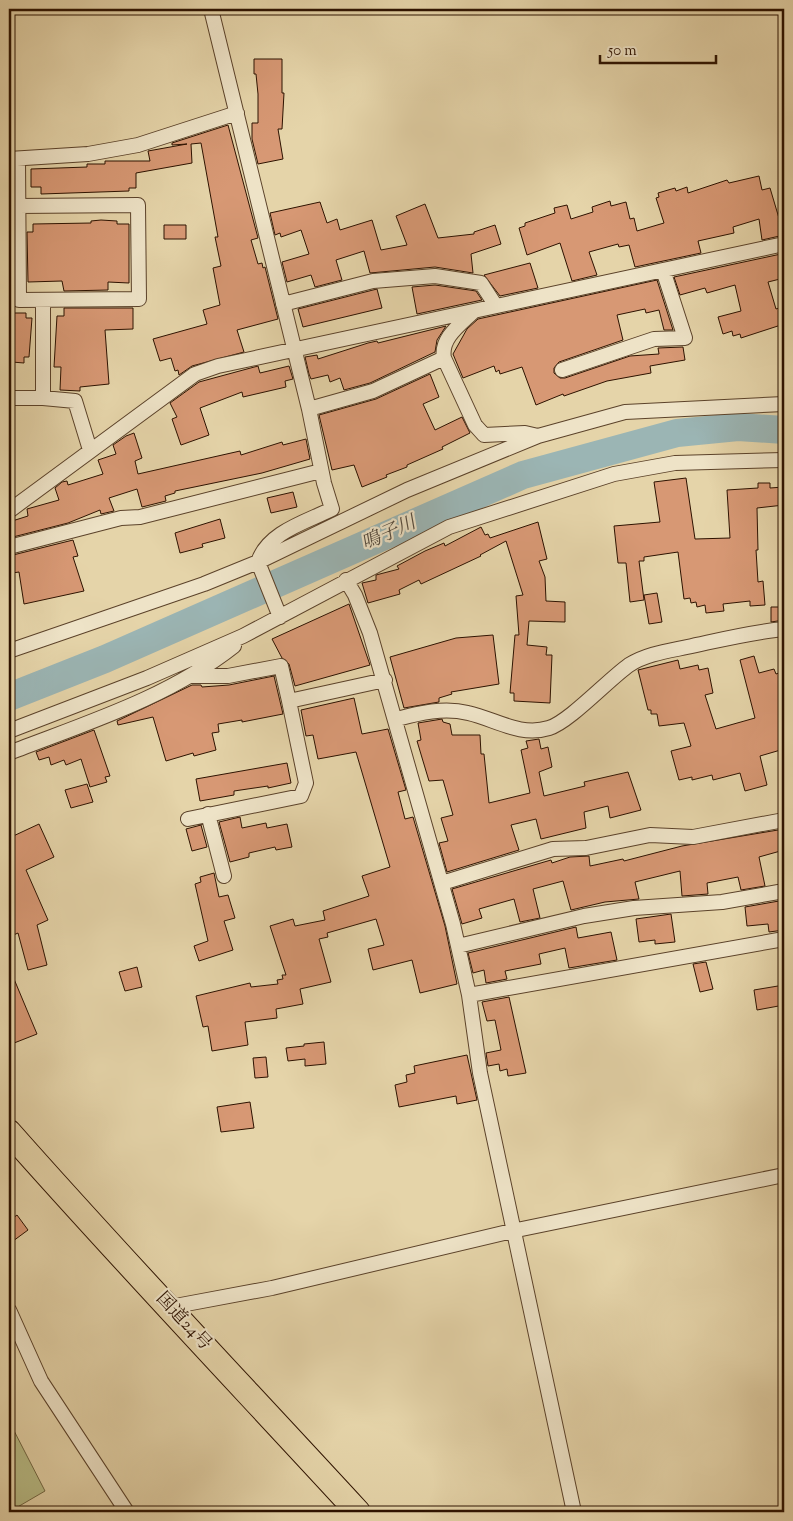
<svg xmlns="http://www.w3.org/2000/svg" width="793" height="1521" font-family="'Sorts Mill Goudy','Noto Serif JP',serif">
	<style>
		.green { fill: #b8bc86; stroke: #726743 }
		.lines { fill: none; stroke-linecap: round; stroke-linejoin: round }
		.river { stroke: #9bb5b4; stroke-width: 28 }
		.building { fill: #d79874; stroke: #2d1200 }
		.minor-casing { stroke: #5b422a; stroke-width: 16 }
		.trunk-casing { stroke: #2d1200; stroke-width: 26 }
		.minor { stroke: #eee3c7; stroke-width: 14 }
		.trunk { stroke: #e5d4a9; stroke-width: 24 }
		.labels { text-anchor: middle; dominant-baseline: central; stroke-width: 4.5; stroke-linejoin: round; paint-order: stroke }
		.street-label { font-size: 18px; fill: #2d1200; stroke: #eee3c7 }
		.water-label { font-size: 19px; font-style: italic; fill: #544b3f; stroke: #eee3c7 }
	</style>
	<rect width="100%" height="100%" fill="#e5d4a9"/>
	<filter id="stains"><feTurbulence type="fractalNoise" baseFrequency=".004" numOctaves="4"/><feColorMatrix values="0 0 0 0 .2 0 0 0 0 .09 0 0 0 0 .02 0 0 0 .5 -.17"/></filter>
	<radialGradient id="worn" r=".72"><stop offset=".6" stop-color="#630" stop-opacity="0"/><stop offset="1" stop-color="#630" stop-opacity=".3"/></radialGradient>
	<!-- green -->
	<path class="green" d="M9,1421L45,1491L9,1512Z"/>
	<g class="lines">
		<!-- river -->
		<path class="river" d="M9,697L105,659L523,475L677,433L738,427L784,430"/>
	</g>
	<!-- building -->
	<path class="building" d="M254,59H282V93H284L282,129H278L283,159L258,164L252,139V123H258V94L256,74H254Z
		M228,125L258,238L251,240L258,264L262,263L263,268L265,267L278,319L237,330L244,352L192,366L179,375L178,370L175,371L171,358L160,361L153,339L207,324L203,310L220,305L213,268L221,266L215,237H218L201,143L191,144L192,163L136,173V188H129V191L41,194V187H31V169L87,167V164H105V161H150L148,151L187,144L172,145V143Z
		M759,176L762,190L770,188L784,235L762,240L759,219L733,227L734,233L698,241L701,253L635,267L629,245L619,247L618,244L589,252L597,275L572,281L560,243L527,255L519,228L525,226V223L555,213L554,208L567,205L571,219L593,212L592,207L610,201L611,206L626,202L630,219L634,218L637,231L664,223L656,198L659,197L658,193L675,188L676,191L687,187L688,193L727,180L729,183Z
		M320,202L327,223L337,219L340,230L372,220L381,250L407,245L396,216L425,204L438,238L474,234V232L495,225L501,244L471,254L473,273L435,267L370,273L364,251L336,260L342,280L315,287L311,275L287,282L282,262L309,254L301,230L281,237L280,233L275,235L270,213Z
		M101,220L117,221V224H129V283L108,282V290L64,291L62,281L28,282L27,232H33V224L91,223V221Z
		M164,225H186V239H164Z
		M781,254L784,278L768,282L776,309L784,306V324L741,338L740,334L733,336L732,331L723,334L718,317L741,311L735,285L707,293L705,288L680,295L674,277Z
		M530,263L538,288L500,296L484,275Z
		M657,280L673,330H664L659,310L646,313L645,309L617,315L623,340L559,362L554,368V373L560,378H565L630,356L659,354L658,348L683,347L685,360L650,366L651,373L607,381L564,396L563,394L536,405L522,367L500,374L499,370L496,372L494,366L463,378L453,354L467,329L478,319Z
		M435,285L476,291L482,300L417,314L412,287Z
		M377,289L382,308L303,327L298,309Z
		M64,308H133V329L105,330L109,384L80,387V391L60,390L61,367H54L57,316H64Z
		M9,313H26V318H32L29,357H24V363L12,362L13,326L9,327Z
		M446,326L437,340L435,352L370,383L344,390L340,378L330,382L328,375L311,379L309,374L305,357L317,355L318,359L368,343L377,341L378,343Z
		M258,366L260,373L289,366L293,379L285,381L286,387L243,397L242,392L200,408L209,435L181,445L172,419L177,417L170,403L199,382Z
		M430,374L439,397L423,404L435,430L462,417L470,433L442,447L443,449L407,465V467L386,475L387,477L362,487L354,465L332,470L319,415L376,399Z
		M134,433L142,458L135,461L138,474L240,451L241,455L282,442L283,445L306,439L310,459L262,473L175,491V493L165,496L166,501L142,507L137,489L109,498L114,511L101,514L100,510L68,523L9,538V522L28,516L27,509L59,500L55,488L62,482L67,481L68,485L103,474L98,460L116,454L113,445L126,436Z
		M686,478L695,539L730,538L727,490L758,488V483H770V488L784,487V505L757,508L758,550H756L758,582L763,581L765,605L750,606V601L723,604L724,611L706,613L705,605L697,607L696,602L691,603L690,598L684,599L678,552L644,557V561H639L644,600L630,602L626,563H618L614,526L660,522L654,482Z
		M293,492L297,507L271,513L267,498Z
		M220,519L225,538L202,544L203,547L180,553L175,533Z
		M538,522L547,559L539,561L545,577L546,601L565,602V622L529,621L527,645L547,647L546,655H552L550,703L514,701V693H510L515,635H519L516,596L523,595L506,541L480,555L481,556L421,584L419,580L399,590L400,594L368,603L362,583L376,580V575L399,569L397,566L425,551L444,543L445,546L481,527L485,535L488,534L490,538Z
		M73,540L78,556L73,557L84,591L24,604L19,572L12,573L9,556Z
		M657,593L662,622L649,624L644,595Z
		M349,604L370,665L295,686L289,664L282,658L272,639Z
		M771,607H784V620L771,622Z
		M493,635L499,684L451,692L452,694L439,698V702L404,708L390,657L456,638Z
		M754,656L759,673L774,669L776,674L784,671V749L760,756L767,785L745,791L740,773L713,780L712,775L692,780V777L679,780L671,751L691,746L684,723L659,726L657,714H651V710H648L638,670L678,660L680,669L698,665L699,670L708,668L713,693L705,695L716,729L755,718L740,660Z
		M274,676L283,714L242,722V720L218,724L219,732L212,733L216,750L194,756L193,753L166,761L153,717L118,725L117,721L192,685H201L202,687L229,685Z
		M354,698L362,734L388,729L406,790L398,792L405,819L413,817L445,926L457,984L420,993L412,960L373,970L368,949L384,945L376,919L327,933L328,937L319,939L331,982L300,989L303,1004L276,1009L277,1018L245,1022L248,1045L212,1051L208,1026L203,1027L196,996L250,983L251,987L278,984L277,980L283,979L282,975H286L270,926L293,919L295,926L325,920L323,911L369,896L362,876L390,867L356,752L318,759L313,735L306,736L301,710Z
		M442,719L443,722L450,724L452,735H480L481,754H484L489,803L530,793L521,750L528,748L526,741L539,739L541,749L548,747L552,767L539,772L544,796L585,786L584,782L628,772L641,810L610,818L608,806L584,812L586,828L541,839L536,819L511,825L519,850L447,872L439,843L448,841L441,818L453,815L443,780L429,781L417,741L421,740L418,723Z
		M94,730L110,776L105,777L107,782L90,787L81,759L66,765L64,760L51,765L49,757L39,760L36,752Z
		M287,763L291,783L268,788V786L234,791V795L200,801L196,779Z
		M87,784L93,802L71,808L65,790Z
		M240,817L242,828L266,823L267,828L287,824L292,847L276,850L275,847L249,853V857L230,862L219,822Z
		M39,824L54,857L26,870L48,920L37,925L47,965L28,970L18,933L9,937V838Z
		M201,825L207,847L192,851L186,829Z
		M784,829V850L759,857L765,886L741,890L738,877L707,883L708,894L682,896L680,871L635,882L639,899L605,902L571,910L563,881L533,889L540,918L520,922L514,899L479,909L482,918L462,924L452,889L551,860L552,863L570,857L589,856L590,866L623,859L624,861L682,846Z
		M214,873L219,897L228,895L235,918L224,921L233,950L199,961L194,946L208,941L195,884L201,882L200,877Z
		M779,901L781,918H784V930L769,932L768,924L747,926L745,907Z
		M671,914L675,942L655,944V940L639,942L636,919Z
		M576,927L578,938L611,932L617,960L569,968L565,948L539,954L541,964L505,971L507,979L486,983L484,970L473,973L468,953Z
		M706,962L713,989L700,992L693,964Z
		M9,967L37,1034L9,1045Z
		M137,967L142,987L125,991L119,972Z
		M784,985V1005L757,1010L754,990Z
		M509,997L526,1073L508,1076L507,1069L500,1071L499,1064L488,1066L486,1053L501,1050L495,1020L487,1021L482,1002Z
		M324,1042L326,1064L305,1066V1059L288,1061L286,1048L304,1046V1044Z
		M467,1055L477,1100L457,1104L456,1096L399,1107L395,1085L407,1082L406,1075L415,1073L414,1066Z
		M266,1057L268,1077L255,1078L253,1058Z
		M250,1102L254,1128L221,1132L217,1107Z
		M17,1215L28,1230L9,1244V1221Z"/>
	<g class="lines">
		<!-- minor casing -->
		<g class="minor-casing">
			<path id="minor" d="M211,9L309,409L324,483L332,509C306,522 268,532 258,562L280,617
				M9,159L88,154L138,145L237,113
				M18,206L138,205L139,299L19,300L18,160
				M43,300V398
				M283,304L373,281L435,276L481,283L496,306
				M444,358C440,338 461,324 474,311
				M562,370L654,339L685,338L663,270
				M9,398H43L75,401L90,450
				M309,409L373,391L444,358L475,425L484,435L525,433L538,436
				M9,511L195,374L218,366L784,244
				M9,547L121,518L140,517L321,471
				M346,580L355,595L370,633L453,924L469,995L480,1073L574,1512
				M9,651L204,584L258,562L407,490L538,436L625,412L784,404
				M192,676H228L281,666L289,701
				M397,719C419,713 444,707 468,713C495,719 520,737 549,728C569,722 608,680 629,665C646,654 668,651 687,647C720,640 751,632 784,629
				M9,731L147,678L243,636L449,527L614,474L675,463L784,460
				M9,753C86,723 168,698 234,646
				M208,814L224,876
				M188,819L301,796L306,783L289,701L385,680
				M442,883L553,849L586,848L650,835L693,837L784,820
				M458,946L584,916L634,908L722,902L784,891
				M469,995L784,939
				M170,1307L272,1288L512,1231L784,1175
				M9,1310L41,1381L127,1512"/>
		</g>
		<!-- trunk casing -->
		<g class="trunk-casing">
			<path id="trunk" d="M9,1132C123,1261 242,1386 358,1512"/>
		</g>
		<!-- minor -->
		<use href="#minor" class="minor"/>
		<!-- trunk -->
		<use href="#trunk" class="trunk"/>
	</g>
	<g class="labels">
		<!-- street labels -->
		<g class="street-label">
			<text transform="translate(183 1322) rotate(47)">国道24号</text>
		</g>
		<!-- water labels -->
		<g class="water-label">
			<text transform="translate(389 534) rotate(-24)">鳴子川</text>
		</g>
	</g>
	<!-- margin -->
	<rect width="793" height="1521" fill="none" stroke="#e5d4a9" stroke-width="30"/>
	<rect x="10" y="10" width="773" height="1501" fill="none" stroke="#2d1200" stroke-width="2.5"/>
	<rect x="15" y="15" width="763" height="1491" fill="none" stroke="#2d1200"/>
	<!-- scale -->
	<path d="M600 55v8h116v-8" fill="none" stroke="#2d1200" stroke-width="2.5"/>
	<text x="608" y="55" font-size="15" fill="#2d1200" stroke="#eee3c7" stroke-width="4" paint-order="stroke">50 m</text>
	<rect width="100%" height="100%" filter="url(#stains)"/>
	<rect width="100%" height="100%" fill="url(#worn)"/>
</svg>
